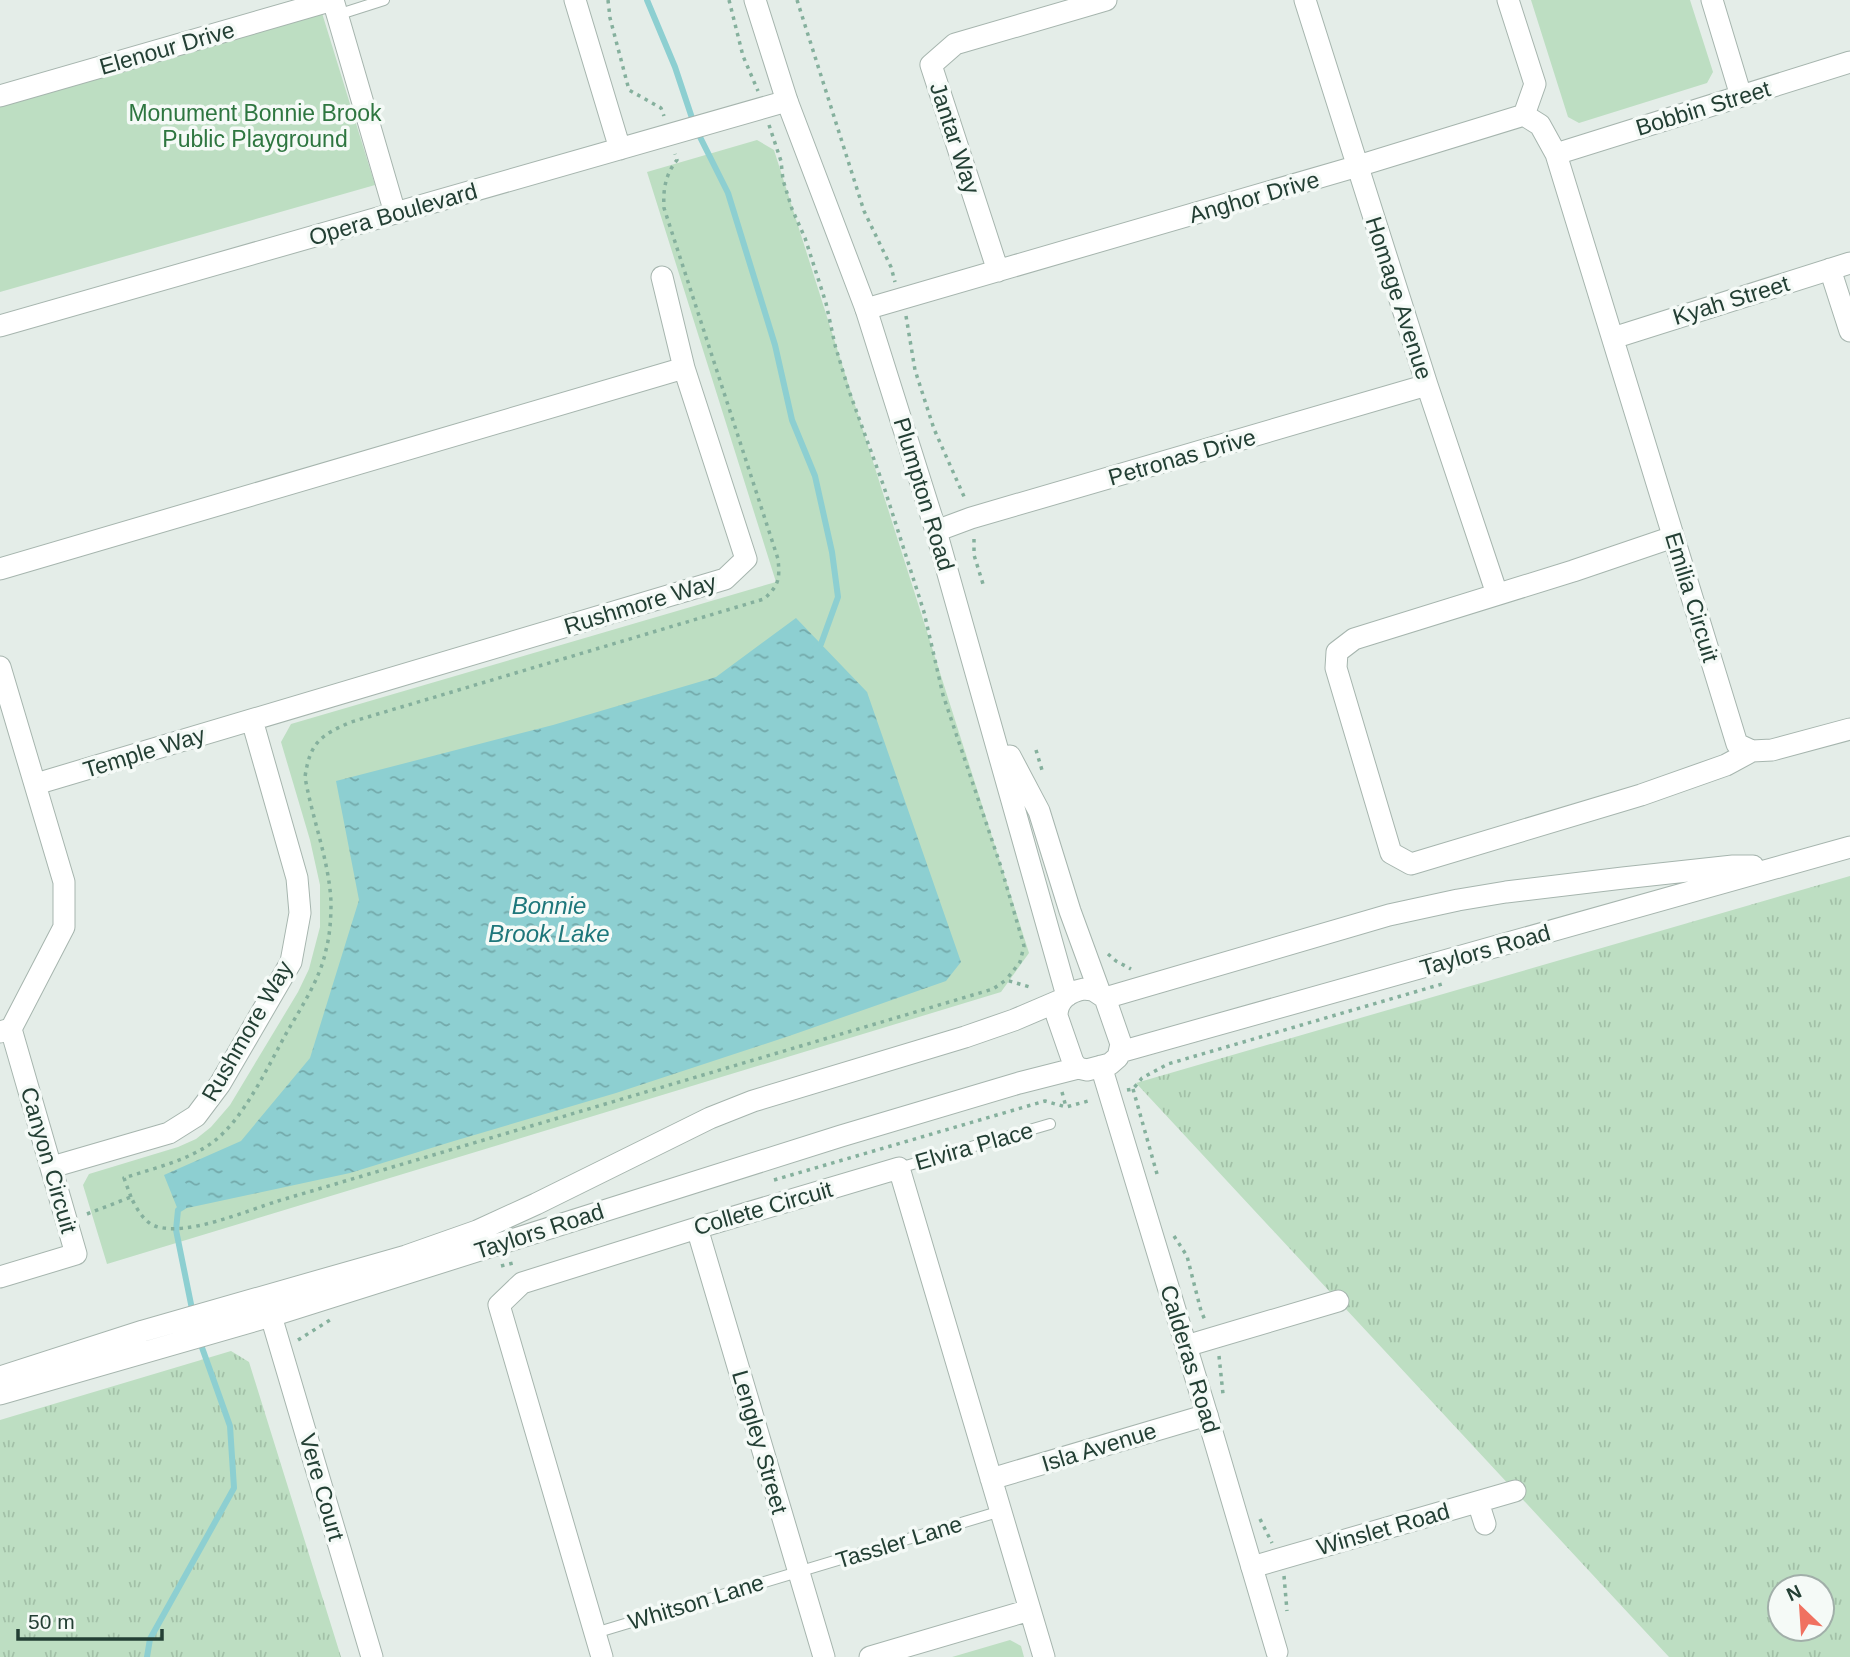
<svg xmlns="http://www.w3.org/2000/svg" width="1850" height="1657" font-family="Arial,sans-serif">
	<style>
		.grass { fill: url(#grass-tufts); fill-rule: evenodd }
		.park { fill: #bddec2 }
		.water { fill: url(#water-ripples) }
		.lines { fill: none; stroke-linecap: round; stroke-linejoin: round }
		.stream { stroke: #8dcfd1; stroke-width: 6 }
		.service-casing { stroke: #a6b5ae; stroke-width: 12 }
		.minor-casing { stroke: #a6b5ae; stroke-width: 23 }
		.tertiary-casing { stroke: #a6b5ae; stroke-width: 23 }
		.path { stroke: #85b09d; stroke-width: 3.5; stroke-dasharray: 3.5 5; stroke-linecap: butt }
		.service { stroke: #fff; stroke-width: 10 }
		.minor { stroke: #fff; stroke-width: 21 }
		.tertiary { stroke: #fff; stroke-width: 21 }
		.labels { text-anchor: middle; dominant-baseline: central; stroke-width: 7; stroke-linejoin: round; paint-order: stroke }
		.street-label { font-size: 23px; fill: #233f34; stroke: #f5faf7 }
		.park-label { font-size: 23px; fill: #2e7640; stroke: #f5faf7 }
		.water-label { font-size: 24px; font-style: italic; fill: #1e777b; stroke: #f5faf7 }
	</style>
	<defs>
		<pattern id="grass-tufts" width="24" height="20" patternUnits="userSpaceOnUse" patternTransform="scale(1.75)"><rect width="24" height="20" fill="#bddec2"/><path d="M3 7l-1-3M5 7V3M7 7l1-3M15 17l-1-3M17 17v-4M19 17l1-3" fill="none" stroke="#a2c0a7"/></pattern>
		<pattern id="water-ripples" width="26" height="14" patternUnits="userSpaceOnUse" patternTransform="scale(1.75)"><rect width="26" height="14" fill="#8dcfd1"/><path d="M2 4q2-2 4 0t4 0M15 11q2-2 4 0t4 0" fill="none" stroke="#73a9aa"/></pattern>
	</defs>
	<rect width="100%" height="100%" fill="#e4ede8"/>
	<!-- grass -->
	<path class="grass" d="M1850,876V1657H1669L1136,1083ZM1780,1587H1822V1629H1780Z
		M231,1351L249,1362L341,1657H0V1420Z"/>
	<!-- park -->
	<path class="park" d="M1531,0H1690L1713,72L1707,83L1579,123L1568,117Z
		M322,13L375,185L0,292V107Z
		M757,140L774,150L1029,953L1001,992L107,1264L83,1185L89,1174L178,1147L196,1139L211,1127L230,1105L298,992L309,969L320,927V885L310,840L281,742L291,724L776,582L647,172Z
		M1010,1640L1021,1646L1024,1657H952Z"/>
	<!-- water -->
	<path class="water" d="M796,618L867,692L961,962L946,981L792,1035L616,1093L454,1141L350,1173L178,1210L164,1175L241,1141L310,1058L359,900L336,781L553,725L716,677Z"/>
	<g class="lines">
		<!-- stream -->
		<path class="stream" d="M647,0L675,67L695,127L728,193L775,345L792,420L815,476L832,552L838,597L821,644L815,649
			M183,1207L178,1210L176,1230L193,1314
			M147,1657L150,1639L234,1488L230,1426L200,1342"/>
		<!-- service casing -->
		<g class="service-casing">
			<path id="service" d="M337,15L384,0
				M899,1168L1050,1124
				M595,1633L1001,1511"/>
		</g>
		<!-- minor casing -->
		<g class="minor-casing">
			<path id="minor" d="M333,0L395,213
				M575,0L620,149
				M1305,0L1427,385L1497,594
				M1712,0L1741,96
				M0,96L333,0
				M1524,115L1540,125L1556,154L1737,744L1752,751L1772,750L1850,729
				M1556,154L1850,62
				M1830,269L1850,331
				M998,271L931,65L955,44L1106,0
				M662,277L684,368
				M866,309L1358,166L1524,115L1535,84L1508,0
				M0,326L787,101
				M1613,338L1850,263
				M936,531L971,518L1427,385
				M1673,537L1573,571L1354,639L1337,652L1336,668L1391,853L1411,864L1641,795L1726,765L1752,751
				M0,569L684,368L746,559L725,579L36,784
				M0,667L64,882V927L11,1029L0,1032
				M52,1167L169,1133L196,1116L220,1084L291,962L300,913L297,878L252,720
				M697,1228L824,1657
				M0,1277L76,1254L11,1029
				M271,1316L372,1657
				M1186,1346L1338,1301
				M991,1479L1207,1415
				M1478,1502L1485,1524
				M1252,1567L1515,1491
				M602,1657L499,1305L522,1283L697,1228L899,1168L1044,1657
				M870,1657L1030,1610"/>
		</g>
		<!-- tertiary casing -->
		<g class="tertiary-casing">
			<path id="tertiary" d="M755,0L787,101L866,309L936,531L1067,996
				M1010,756L1039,811L1070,911L1100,993
				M1084,989L1093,990L1105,998L1121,1044L1118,1057L1110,1064L1087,1070L1078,1068L1073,1062L1057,1016C1057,999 1069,992 1084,989Z
				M1105,998L1389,915L1458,900L1506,892L1623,878L1733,866H1753
				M1120,1052L1850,847
				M1101,1066L1207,1415L1277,1652
				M0,1377L143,1331L406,1256L477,1231L536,1204L710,1118L753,1101L965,1037L1014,1020L1061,1000
				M0,1394L271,1316L841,1136L1019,1083L1078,1068"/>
		</g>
		<!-- path -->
		<path class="path" d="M608,0L610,18L629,90L661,108L664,116
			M729,0L743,56L758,91
			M797,0L864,211L891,267L895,282
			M769,125L781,161L783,180L792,209L805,238L826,303L835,345L848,388L884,487L924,612L943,695L1001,867L1024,946L1020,962L1006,980
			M906,316L915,370L934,429L966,501
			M974,539V555L983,584
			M1036,750L1042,770
			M1108,954L1116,961L1131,969
			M1133,1089L1157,1174
			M1127,1090L1133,1089L1142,1078L1168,1064L1442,984
			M1062,1092L1066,1107
			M774,1180L1045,1101L1066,1107L1092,1100
			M131,1197L124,1178C154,1168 187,1161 213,1142C244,1119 268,1066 287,1032C302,1006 320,979 326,950C330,935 331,918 331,902C329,860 312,818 305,777C310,742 321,735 351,722L764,599C779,585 780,579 778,559L664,208C663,190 665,175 677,160L675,154
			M87,1214L131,1197C136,1208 144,1222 155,1226C186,1237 246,1211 278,1201L993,989L1006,980L1033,988
			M1174,1236L1187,1256L1201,1311L1205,1320
			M501,1266L517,1262
			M298,1340L330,1320
			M1219,1356L1223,1394
			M1260,1519L1272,1543
			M1284,1576L1287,1611"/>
		<!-- service -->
		<use href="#service" class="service"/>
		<!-- minor -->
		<use href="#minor" class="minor"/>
		<!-- tertiary -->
		<use href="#tertiary" class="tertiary"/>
	</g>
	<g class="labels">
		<!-- street labels -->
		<g class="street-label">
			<text transform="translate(167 48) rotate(-16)">Elenour Drive</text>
			<text transform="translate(1703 108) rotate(-17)">Bobbin Street</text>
			<text transform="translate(955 138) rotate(72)">Jantar Way</text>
			<text transform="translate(1254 197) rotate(-16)">Anghor Drive</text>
			<text transform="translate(393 214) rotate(-16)">Opera Boulevard</text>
			<text transform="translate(1399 298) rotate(72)">Homage Avenue</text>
			<text transform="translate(1731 300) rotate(-17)">Kyah Street</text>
			<text transform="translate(1182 457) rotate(-16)">Petronas Drive</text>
			<text transform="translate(924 494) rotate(73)">Plumpton Road</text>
			<text transform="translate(1692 597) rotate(73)">Emilia Circuit</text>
			<text transform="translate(640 604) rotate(-17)">Rushmore Way</text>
			<text transform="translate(144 752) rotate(-17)">Temple Way</text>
			<text transform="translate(1485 950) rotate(-16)">Taylors Road</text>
			<text transform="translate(247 1031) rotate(-60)">Rushmore Way</text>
			<text transform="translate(974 1146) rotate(-16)">Elvira Place</text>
			<text transform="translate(49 1160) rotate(74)">Canyon Circuit</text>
			<text transform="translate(763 1208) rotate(-16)">Collete Circuit</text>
			<text transform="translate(539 1231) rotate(-18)">Taylors Road</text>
			<text transform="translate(1190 1359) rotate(73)">Calderas Road</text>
			<text transform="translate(760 1442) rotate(74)">Lengley Street</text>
			<text transform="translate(1099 1447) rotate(-17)">Isla Avenue</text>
			<text transform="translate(322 1487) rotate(74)">Vere Court</text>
			<text transform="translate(1383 1529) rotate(-16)">Winslet Road</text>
			<text transform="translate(899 1542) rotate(-17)">Tassler Lane</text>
			<text transform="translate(696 1602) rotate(-17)">Whitson Lane</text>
		</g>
		<!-- park labels -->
		<g class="park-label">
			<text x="255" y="113">Monument Bonnie Brook<tspan x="255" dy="26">Public Playground</tspan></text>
		</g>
		<!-- water labels -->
		<g class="water-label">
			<text x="549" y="905">Bonnie<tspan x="549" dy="28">Brook Lake</tspan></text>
		</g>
	</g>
	<!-- north arrow -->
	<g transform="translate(1801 1608) rotate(335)"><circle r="33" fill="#f5faf7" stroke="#a1afa9" stroke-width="2"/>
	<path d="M0-5L12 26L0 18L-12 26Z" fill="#f07160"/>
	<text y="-10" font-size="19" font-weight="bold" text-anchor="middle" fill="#233f34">N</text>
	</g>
	<!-- scale -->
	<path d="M18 1629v10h144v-10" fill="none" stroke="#233f34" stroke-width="3.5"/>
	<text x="28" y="1629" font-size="21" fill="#233f34" stroke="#f5faf7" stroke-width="5" paint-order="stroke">50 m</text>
</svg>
